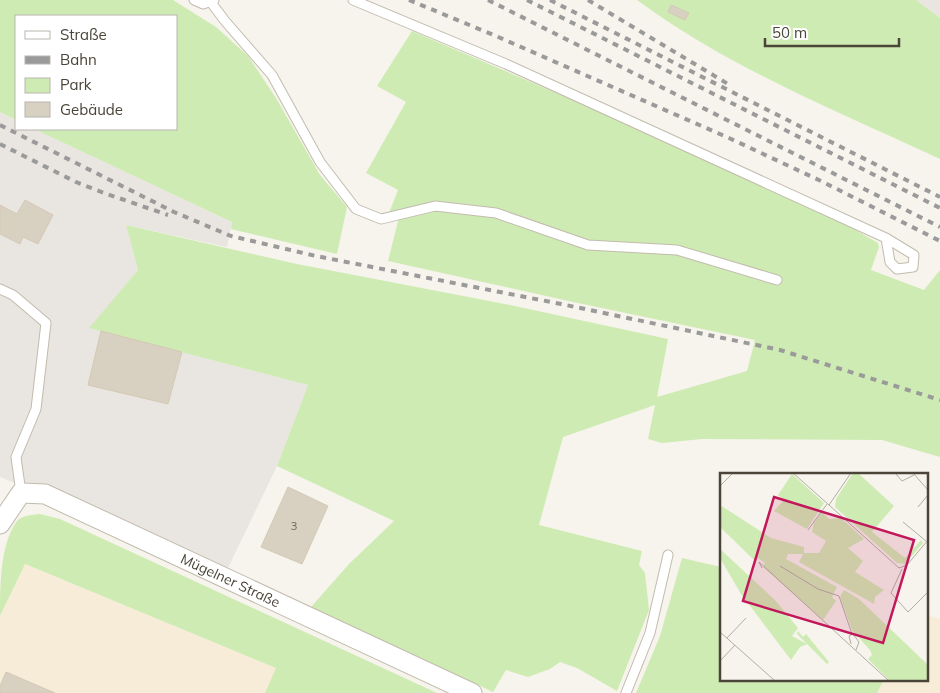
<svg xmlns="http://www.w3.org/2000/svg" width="940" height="693" font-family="Mulish,sans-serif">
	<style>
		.commercial { fill: #f7ecd8 }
		.industrial { fill: #e9e5e0 }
		.green { fill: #cfebb4 }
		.building { fill: #d8d0c1; stroke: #d3c9b4 }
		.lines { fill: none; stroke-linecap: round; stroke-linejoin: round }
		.service-casing { stroke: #c2bcae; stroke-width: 11 }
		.minor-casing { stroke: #c2bcae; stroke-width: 21 }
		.service { stroke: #fff; stroke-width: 9 }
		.minor { stroke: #fff; stroke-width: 19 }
		.rail { stroke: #9a9a9a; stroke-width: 4; stroke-dasharray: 6 6; stroke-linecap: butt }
		.labels { text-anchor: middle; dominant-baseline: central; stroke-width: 4.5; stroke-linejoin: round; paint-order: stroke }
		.number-label { font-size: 11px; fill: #6e685b }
		.street-label { font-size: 14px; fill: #4b4539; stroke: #fff }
		.inset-road { fill: none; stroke: #b2aea4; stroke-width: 1 }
		.view { fill: #c2185b; fill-opacity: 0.15; stroke: #c2185b; stroke-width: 2.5 }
		.inset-edge { fill: none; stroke: #4b4539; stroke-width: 2.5 }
	</style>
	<rect width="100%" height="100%" fill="#f6f4ec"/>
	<!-- commercial -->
	<path class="commercial" d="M24,564L277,668L265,693H0V617Z
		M926,615L940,619V693H877L884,679H926Z"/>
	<!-- industrial -->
	<path class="industrial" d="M916,0H940V18Z
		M0,112L16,120V129H34L232,222L227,247L126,225L138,270L90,328L308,385L277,466L227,570L0,477Z"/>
	<!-- green -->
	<path class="green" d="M0,0H173L216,27L248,56L276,98L320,175L347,207L337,254L231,229L232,222L34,129H176V16H16V120L0,112Z
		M637,0H916L940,18V159C837,111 729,68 637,0Z
		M412,31L650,133L838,220L878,243L879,247L871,270L924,290L940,270V457L882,440L702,439L662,443L648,439L655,405L563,437L539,525L642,551L639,565L645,573L649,610L617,691L577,668L560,662L550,669L528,677L506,670L493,692L311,607L349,564L394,521L277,466L308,385L89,328L138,270L126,225L297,264L510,305L668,339L657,397L747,371L755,340L573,302L388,261L400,213H389L398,190L366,173L406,102L377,86Z
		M40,514L60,519L437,693H265L276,668L25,564L0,616C0,586 0,544 17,521C23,515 32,515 40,514Z
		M682,558L721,567V679H884L877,693H636L660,636Z"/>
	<!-- building -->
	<path class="building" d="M671,5L689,13L685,20L668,12Z
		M25,200L53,215L38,244L23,237L20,244L0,234V205L17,214Z
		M101,331L182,352L168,404L88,385Z
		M288,487L328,506L302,564L261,547Z
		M6,672L55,693H0V686Z"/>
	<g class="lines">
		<!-- service casing -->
		<g class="service-casing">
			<path id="service" d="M194,0L203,4L214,0
				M353,0L506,64L886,238L914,255L913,267L897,269L890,262L886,238
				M210,1L225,21L272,75L320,162L356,209L381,219L435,206L496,213L588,245L677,250L777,280
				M0,289L13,295L46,323L36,409L16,457L21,493
				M626,693L650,633L668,555"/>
		</g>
		<!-- minor casing -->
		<g class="minor-casing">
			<g id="minor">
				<path id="s1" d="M0,524L21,493L45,494L472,693"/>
			</g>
		</g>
		<!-- service -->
		<use href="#service" class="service"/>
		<!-- minor -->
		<use href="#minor" class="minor"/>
		<!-- rail -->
		<path class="rail" d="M409,0L496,36L729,138L821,181L940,241
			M488,0L940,227
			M527,0L940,208
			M550,0L940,197
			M588,0L728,84
			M0,125L174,212L231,236L316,256L561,304L780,350L940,400
			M0,144L76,182L104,193L168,215"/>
	</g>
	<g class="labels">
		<!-- number labels -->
		<g class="number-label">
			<text x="294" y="526">3</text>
		</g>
		<!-- street labels -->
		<g class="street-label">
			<text stroke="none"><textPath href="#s1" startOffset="266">Mügelner Straße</textPath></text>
		</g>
	</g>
	<!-- overview -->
	<g transform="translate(720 473)">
		<rect width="208" height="208" fill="#f6f4ec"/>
		<path d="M133,0H138L174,33L152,59L185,85L201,67L203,70L185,91L177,90L115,34L116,26ZM72,1L104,30L87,56L54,38L64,27L58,22ZM0,32L51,65L84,74V80H99L106,68L92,59L94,50L102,39L109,46L121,45L144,66L128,75L143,88L135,99L164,117L155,124L154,131L79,89L83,81H68L66,86L117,114L112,124L116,128L103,147L43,94L45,90L38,85L35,88L0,54ZM0,76L55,127L78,155L72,163L87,171L80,174L71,187L21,121L0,85ZM124,117L139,126L207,191V207H169L148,186L152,182L150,177L132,157L120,124ZM78,158L83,164L86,161L109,189L107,191L77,161Z" fill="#cfebb4"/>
		<path class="inset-road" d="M73,0L109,32L131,0M175,0L182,8L194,2M193,0L208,17M0,13L13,0M109,32L179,95L187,92L208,67M198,34L208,22M183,49L206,68M88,57L107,31M60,93L98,116L119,123L132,161M42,95L39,89L168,207M182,96L171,120L188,139L208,119M0,159L54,207M7,165L26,145M131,171L129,163L133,161L139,169L136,177M0,188L15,172"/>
		<path class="view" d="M54,24L194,67L163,170L23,128Z"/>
		<rect width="208" height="208" class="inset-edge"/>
	</g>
	<!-- legend -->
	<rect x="15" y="15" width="162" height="115" fill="#ffffff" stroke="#b7b5b0"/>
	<rect x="25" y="31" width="25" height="8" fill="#ffffff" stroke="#b7b5b0"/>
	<text x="60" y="40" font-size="15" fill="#4b4539">Straße</text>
	<rect x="25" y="56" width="25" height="8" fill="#9a9a9a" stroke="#b7b5b0"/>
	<text x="60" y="65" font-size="15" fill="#4b4539">Bahn</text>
	<rect x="25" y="78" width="25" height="15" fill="#cfebb4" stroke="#b7b5b0"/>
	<text x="60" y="90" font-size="15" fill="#4b4539">Park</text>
	<rect x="25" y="102" width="25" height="15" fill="#d8d0c1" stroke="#b7b5b0"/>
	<text x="60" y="115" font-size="15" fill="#4b4539">Gebäude</text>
	<!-- scale -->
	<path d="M765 38v8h134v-8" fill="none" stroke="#4b4539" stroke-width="2.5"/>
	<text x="772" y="38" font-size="15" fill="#4b4539" stroke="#ffffff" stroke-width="4" paint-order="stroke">50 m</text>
</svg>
